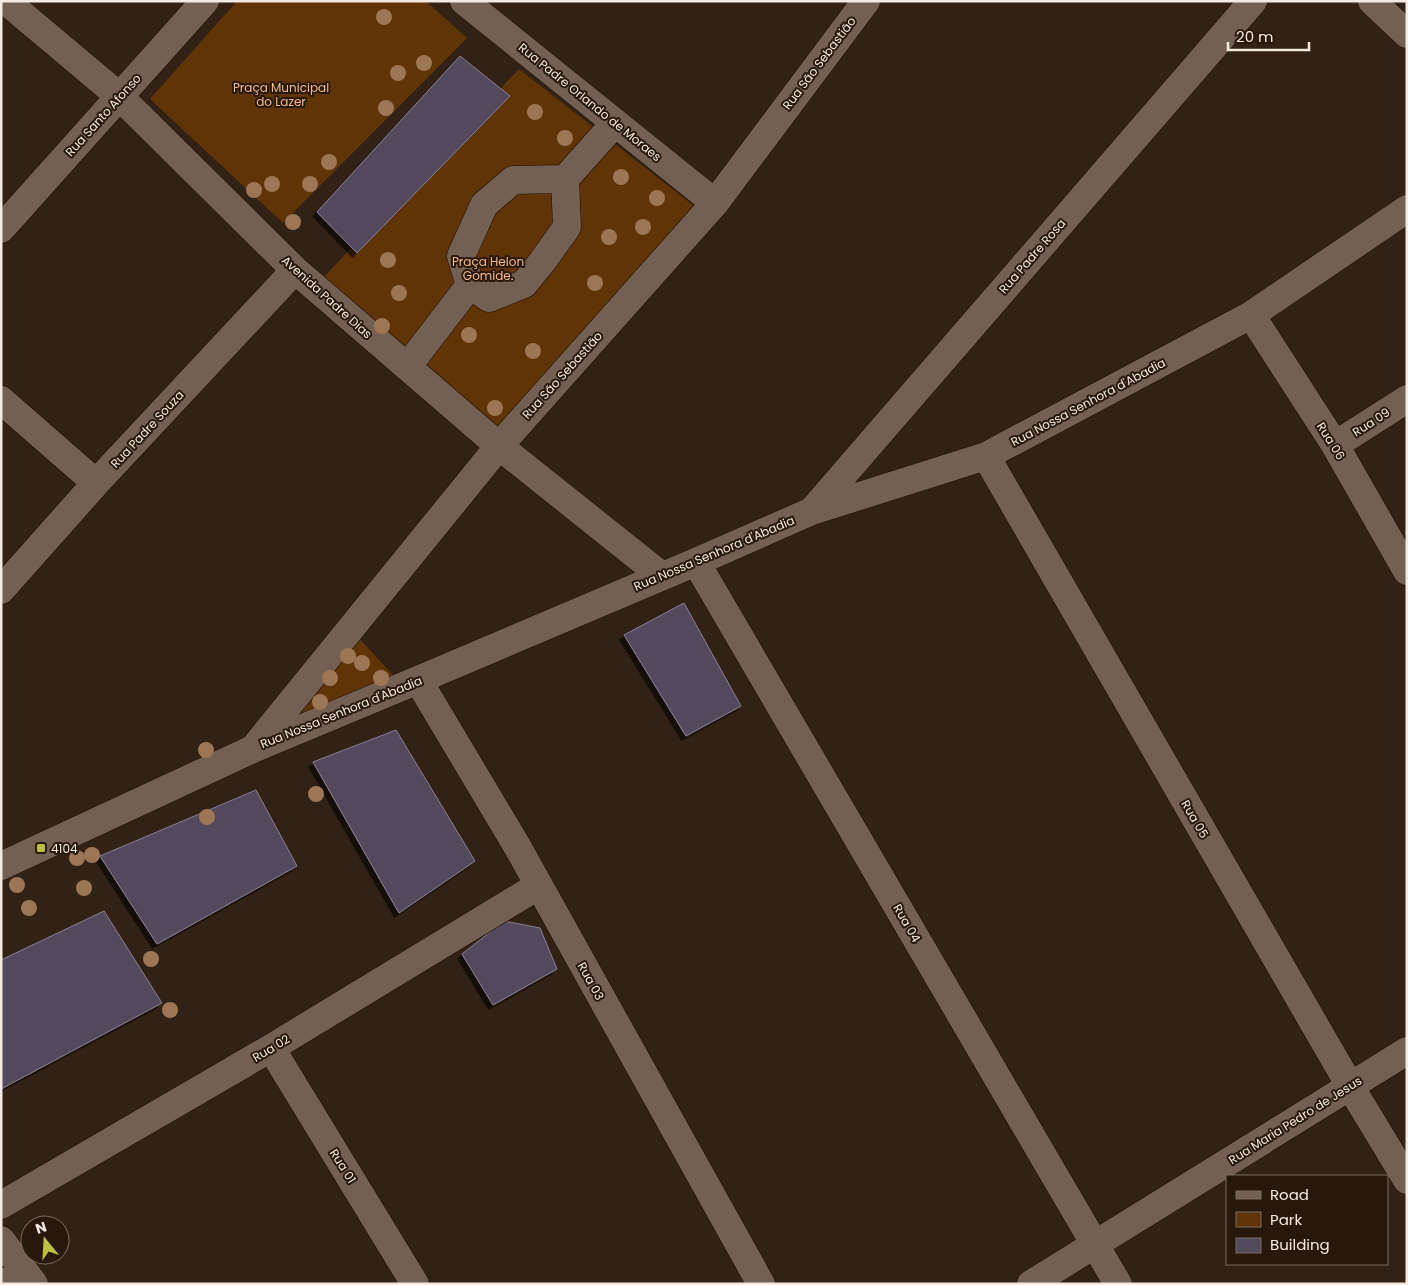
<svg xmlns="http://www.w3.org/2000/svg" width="1408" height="1285" font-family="Poppins,sans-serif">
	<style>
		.green { fill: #613408 }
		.building { fill: #524a5d; stroke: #888095; filter: url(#shadow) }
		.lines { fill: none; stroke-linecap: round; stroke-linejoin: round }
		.minor-casing { stroke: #190b02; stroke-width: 29 }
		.minor { stroke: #746052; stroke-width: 28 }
		.tree { fill: #9d7656 }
		.poi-dot { fill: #bbc045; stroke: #28180c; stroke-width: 2 }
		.labels { text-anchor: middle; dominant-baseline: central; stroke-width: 4; stroke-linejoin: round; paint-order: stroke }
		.street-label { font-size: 12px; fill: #f5eae2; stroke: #28180c }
		.park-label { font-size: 12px; fill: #f5ba8c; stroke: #28180c }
		.poi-label { font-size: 12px; fill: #f5eae2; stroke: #28180c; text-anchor: start }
	</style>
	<defs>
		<filter id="shadow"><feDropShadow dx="-4.5" dy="4.5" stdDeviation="0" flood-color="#0009"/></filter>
	</defs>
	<rect width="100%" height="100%" fill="#322215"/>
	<!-- green -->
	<path class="green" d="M237,1H426L467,38L283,223L150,99Z
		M519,69L694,206L496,430L324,277Z
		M358,637L400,683L300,718L298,714Z"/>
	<!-- building -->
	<path class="building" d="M460,56L510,96L357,253L317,212Z
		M684,603L741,706L686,736L624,635Z
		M396,730L475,861L399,913L313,762Z
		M256,790L297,866L157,944L100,856Z
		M104,911L162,1003L1,1089V960Z
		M504,921L540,928L557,969L493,1005L462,954Z"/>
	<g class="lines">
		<!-- minor casing -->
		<g class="minor-casing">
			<path id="minor" d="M6,1L119,96L295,270L499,446L662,576
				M464,1L715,203
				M1372,1L1407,34
				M565,179L567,227L542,262L524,284L489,298L470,285L461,256L484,205L513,180L565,179L615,123
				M1,229L205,1
				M1251,315L1335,445L1407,571
				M407,367L470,285
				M1,400L96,483
				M1335,445L1407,399
				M986,456L1350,1086L1407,1180
				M812,511L1253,1
				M696,562L1118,1284
				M1,590L96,483L295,270
				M418,680L517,846L761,1284
				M257,744L499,446L715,203L866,1
				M1,866L255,748L418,680L696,562L812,511L986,456L1251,315L1407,209
				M271,1048L415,1284
				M1,1205L271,1048L538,886
				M1,1240L34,1284
				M1,1282L32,1281
				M1031,1284L1407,1051"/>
		</g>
		<!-- minor -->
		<use href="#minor" class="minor"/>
	</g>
	<!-- trees -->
	<g class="tree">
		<circle cx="384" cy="17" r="8"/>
		<circle cx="424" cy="63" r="8"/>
		<circle cx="398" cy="73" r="8"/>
		<circle cx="386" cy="108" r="8"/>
		<circle cx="535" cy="112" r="8"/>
		<circle cx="565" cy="138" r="8"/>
		<circle cx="329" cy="162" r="8"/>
		<circle cx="621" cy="177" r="8"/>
		<circle cx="272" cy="184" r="8"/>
		<circle cx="310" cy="184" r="8"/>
		<circle cx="254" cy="190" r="8"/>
		<circle cx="657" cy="198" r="8"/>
		<circle cx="293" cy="222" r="8"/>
		<circle cx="643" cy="227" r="8"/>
		<circle cx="609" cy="237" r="8"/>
		<circle cx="388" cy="260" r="8"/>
		<circle cx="595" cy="283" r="8"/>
		<circle cx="399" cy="293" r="8"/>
		<circle cx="382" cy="326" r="8"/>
		<circle cx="469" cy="335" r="8"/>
		<circle cx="533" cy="351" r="8"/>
		<circle cx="495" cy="408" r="8"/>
		<circle cx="348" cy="656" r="8"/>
		<circle cx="362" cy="663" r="8"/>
		<circle cx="330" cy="678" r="8"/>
		<circle cx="381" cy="678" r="8"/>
		<circle cx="320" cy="702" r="8"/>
		<circle cx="206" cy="750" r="8"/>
		<circle cx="316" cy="794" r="8"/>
		<circle cx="207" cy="817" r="8"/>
		<circle cx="92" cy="855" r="8"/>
		<circle cx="77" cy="858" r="8"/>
		<circle cx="17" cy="885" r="8"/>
		<circle cx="84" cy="888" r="8"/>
		<circle cx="29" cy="908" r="8"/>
		<circle cx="151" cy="959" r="8"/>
		<circle cx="170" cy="1010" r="8"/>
	</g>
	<!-- markers -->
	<rect class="poi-dot" x="36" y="843" width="10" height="10" rx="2.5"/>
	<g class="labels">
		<!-- street labels -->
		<g class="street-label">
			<text transform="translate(819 63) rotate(-53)">Rua São Sebastião</text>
			<text transform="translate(590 102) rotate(39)">Rua Padre Orlando de Moraes</text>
			<text transform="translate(103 115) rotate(-48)">Rua Santo Afonso</text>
			<text transform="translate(1032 256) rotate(-49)">Rua Padre Rosa</text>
			<text transform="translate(327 297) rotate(42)">Avenida Padre Dias</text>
			<text transform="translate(562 375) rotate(-48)">Rua São Sebastião</text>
			<text transform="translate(1088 402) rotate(-28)">Rua Nossa Senhora d'Abadia</text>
			<text transform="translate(1371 422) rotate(-33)">Rua 09</text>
			<text transform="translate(147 429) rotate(-47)">Rua Padre Souza</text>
			<text transform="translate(1331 441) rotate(58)">Rua 06</text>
			<text transform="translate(714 553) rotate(-23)">Rua Nossa Senhora d'Abadia</text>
			<text transform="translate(341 712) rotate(-22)">Rua Nossa Senhora d'Abadia</text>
			<text transform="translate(1195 819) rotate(60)">Rua 05</text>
			<text transform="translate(907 923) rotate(60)">Rua 04</text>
			<text transform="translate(591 981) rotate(61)">Rua 03</text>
			<text transform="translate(271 1048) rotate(-31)">Rua 02</text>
			<text transform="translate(1295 1120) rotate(-32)">Rua Maria Pedro de Jesus</text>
			<text transform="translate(343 1166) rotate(58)">Rua 01</text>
		</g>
		<!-- park labels -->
		<g class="park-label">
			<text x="281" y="87">Praça Municipal<tspan x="281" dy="14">do Lazer</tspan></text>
			<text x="488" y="261">Praça Helon<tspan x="488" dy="14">Gomide.</tspan></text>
		</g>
		<!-- poi labels -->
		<g class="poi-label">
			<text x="51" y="848">4104</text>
		</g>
	</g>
	<!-- border -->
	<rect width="1408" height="1285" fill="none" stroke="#f5eae2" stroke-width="5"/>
	<!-- legend -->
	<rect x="1226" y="1175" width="162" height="90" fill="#28180c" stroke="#7a6c62"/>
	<rect x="1236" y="1191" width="25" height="8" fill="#746052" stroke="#7a6c62"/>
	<text x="1270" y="1200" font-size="15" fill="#f5eae2">Road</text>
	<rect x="1236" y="1212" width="25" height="15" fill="#613408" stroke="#7a6c62"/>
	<text x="1270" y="1225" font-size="15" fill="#f5eae2">Park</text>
	<rect x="1236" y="1238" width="25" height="15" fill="#524a5d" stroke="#7a6c62"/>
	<text x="1270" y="1250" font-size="15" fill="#f5eae2">Building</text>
	<!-- north arrow -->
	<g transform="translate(45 1240) rotate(342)"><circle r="24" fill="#28180c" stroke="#7a6c62"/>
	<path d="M0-4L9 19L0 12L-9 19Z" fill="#bbc045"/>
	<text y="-8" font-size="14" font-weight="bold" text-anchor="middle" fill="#f5eae2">N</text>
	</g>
	<!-- scale -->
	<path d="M1228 42v8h81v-8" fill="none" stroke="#f5eae2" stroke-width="2.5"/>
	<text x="1236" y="42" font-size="15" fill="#f5eae2" stroke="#28180c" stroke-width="4" paint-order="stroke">20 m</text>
</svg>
